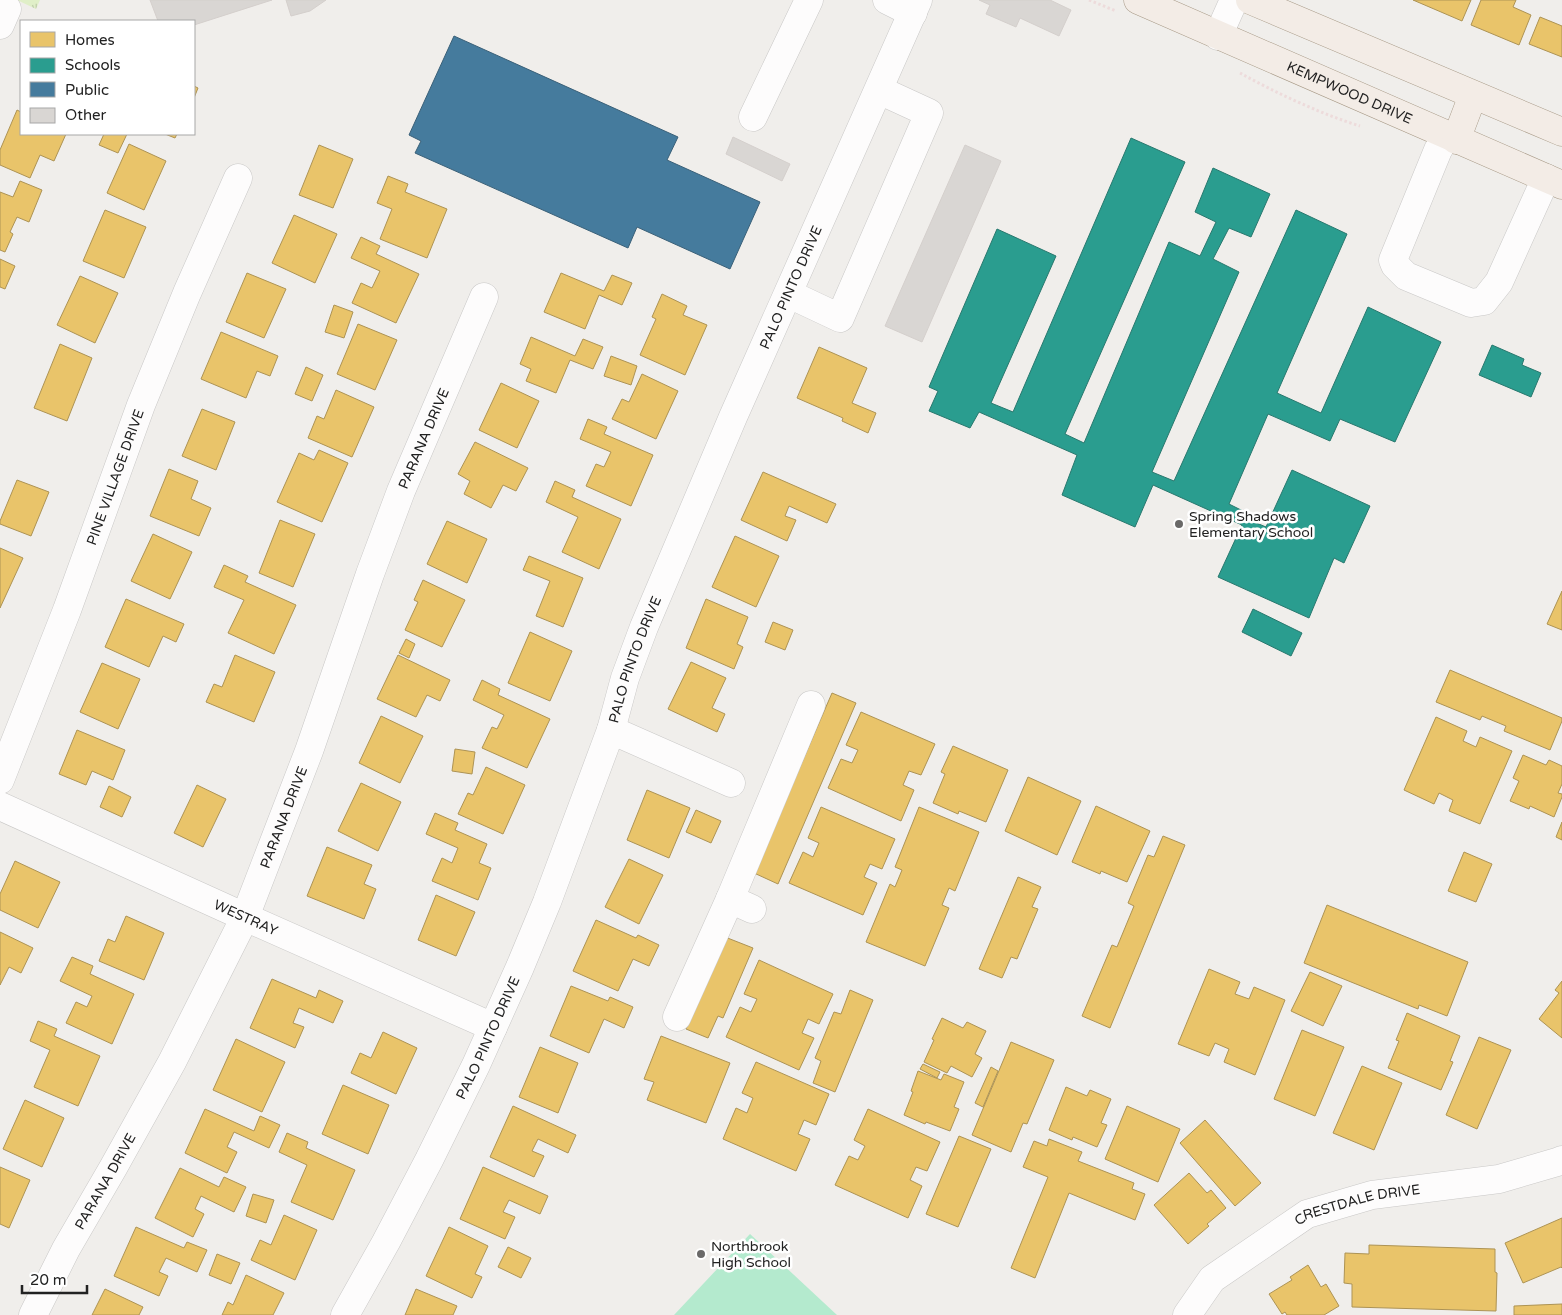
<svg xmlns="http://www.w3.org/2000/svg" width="1562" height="1315" font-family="'Varela Round',sans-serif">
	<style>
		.grass { fill: url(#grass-tufts) }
		.pitch { fill: #b4eace }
		.homes { fill: #e9c46a; stroke: #ad9354 }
		.schools { fill: #2a9d8f; stroke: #28786e }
		.public { fill: #457b9d; stroke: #3a6078 }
		.building { fill: #d9d6d3; stroke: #d4cfcc }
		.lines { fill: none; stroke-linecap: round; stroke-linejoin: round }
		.minor-casing { stroke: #c9c8c7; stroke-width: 29 }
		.major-casing { stroke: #a79986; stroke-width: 29 }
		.path { stroke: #eddbdb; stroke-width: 3; stroke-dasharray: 2.5 2.5; stroke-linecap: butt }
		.minor { stroke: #fdfcfc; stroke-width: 28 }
		.major { stroke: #f3ece6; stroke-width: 28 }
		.poi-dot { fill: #6a6968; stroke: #fff; stroke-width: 2 }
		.labels { text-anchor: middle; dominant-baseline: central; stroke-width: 5; stroke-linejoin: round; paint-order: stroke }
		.street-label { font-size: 14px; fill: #222; stroke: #fff }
		.poi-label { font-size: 14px; fill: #222; stroke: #fff; text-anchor: start }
	</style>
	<defs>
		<pattern id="grass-tufts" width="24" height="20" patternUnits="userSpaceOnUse" patternTransform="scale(1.25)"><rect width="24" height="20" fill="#e0efc8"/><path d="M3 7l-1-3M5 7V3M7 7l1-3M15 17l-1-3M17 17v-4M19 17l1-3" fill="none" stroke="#c0cdac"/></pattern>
	</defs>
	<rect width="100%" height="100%" fill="#f0eeeb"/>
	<!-- grass -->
	<path class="grass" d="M17,0H40L36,9Z"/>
	<!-- pitch -->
	<path class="pitch" d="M750,1234L837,1315H674Z"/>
	<!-- homes -->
	<path class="homes" d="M1413,0H1471L1462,21Z
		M1481,0H1516L1513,7L1531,15L1519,45L1471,25Z
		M1540,17L1562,26V57L1529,44Z
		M194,86L198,88L194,98Z
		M17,110L21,112V134H66L54,161L40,155L30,178L0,165V150Z
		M104,134H127L118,153L99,145Z
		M165,134H177L175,138Z
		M129,144L166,161L144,210L107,193Z
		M319,145L353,159L333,208L299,195Z
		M388,176L408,184L405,192L447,209L427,258L380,239L392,209L377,203Z
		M20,181L42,190L29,222L17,217L10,232L13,234L5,252L0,250V192L13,197Z
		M105,210L146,227L124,278L83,261Z
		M294,215L337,234L315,283L272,263Z
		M361,237L380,246L376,254L419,274L396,323L352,303L361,283L372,288L380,271L351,258Z
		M0,259L15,266L5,289L0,287Z
		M247,273L286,289L264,338L226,322Z
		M561,273L604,291L612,275L632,283L622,305L599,295L585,329L544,312Z
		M80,276L118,293L95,343L57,325Z
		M662,294L687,306L683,315L707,325L685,375L640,355L656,319L652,317Z
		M334,305L353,312L344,338L325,332Z
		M358,324L397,340L375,390L337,374Z
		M221,332L278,356L270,376L257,371L246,398L201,379Z
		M531,337L575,356L583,339L603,347L593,369L570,360L556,393L526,381L531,369L520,364Z
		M60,344L92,358L67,421L34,408Z
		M819,347L867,368L852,403L876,413L868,433L842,421L843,418L797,398Z
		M611,356L637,366L631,385L604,376Z
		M306,367L323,375L312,401L295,394Z
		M642,374L678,391L656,439L612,419L622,399L629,402Z
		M501,383L539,401L517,448L479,430Z
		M336,390L374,407L352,457L308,438L317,416L324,419Z
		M202,409L235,422L216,470L182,456Z
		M588,419L607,427L604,434L653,455L631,506L586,486L596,464L604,467L611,452L580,439Z
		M475,442L528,468L516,491L503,485L491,508L464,494L470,481L458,474Z
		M319,450L348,463L322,522L277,502L299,453L314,460Z
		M169,469L198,481L191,499L211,508L199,536L150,516Z
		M763,472L836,504L827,523L789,506L785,516L796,520L787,541L741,520Z
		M17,480L49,492L31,536L0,524V521Z
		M555,481L575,490L572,497L621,519L599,569L562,552L578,517L546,502Z
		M280,520L315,534L293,587L259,573Z
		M447,521L487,539L467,583L427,564Z
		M153,534L192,552L170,599L131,581Z
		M735,536L779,556L756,607L712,587Z
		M0,548L23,558L0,608Z
		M529,556L583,578L563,627L536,616L550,581L523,570Z
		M224,565L248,576L245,582L296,605L274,654L228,633L244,600L214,587Z
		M423,580L465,600L442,647L405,630L418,602L414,600Z
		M1562,591V630L1547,624Z
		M126,599L184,624L176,642L163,636L149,667L105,647Z
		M706,599L748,617L737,644L743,647L734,669L686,648Z
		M773,622L793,630L785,650L765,642Z
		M530,632L572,651L550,701L508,683Z
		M406,639L415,644L409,658L399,653Z
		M235,655L275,672L254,722L206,702L214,684L222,687Z
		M398,655L450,680L440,701L427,695L416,717L377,699Z
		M691,662L726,678L712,708L725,714L717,732L668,709Z
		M102,663L140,679L118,729L80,712Z
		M1450,670L1562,718V721L1550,750L1504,731L1506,726L1482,716L1480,720L1436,702Z
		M482,680L500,689L498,695L550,719L527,768L482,748L492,727L497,729L504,715L473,700Z
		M832,693L856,703L778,884L754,873Z
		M861,712L935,744L921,775L909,771L903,785L914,790L901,821L828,788L841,759L852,763L858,750L846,745Z
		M381,716L423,736L400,783L359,763Z
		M1436,717L1467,731L1463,741L1476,747L1480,737L1512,751L1480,824L1449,811L1453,800L1439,793L1434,804L1404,790Z
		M77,730L125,750L113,780L92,771L86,785L59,774Z
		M953,746L1008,770L986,822L959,811L958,814L933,803L945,774L941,772Z
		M455,749L475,752L472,774L452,771Z
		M1523,755L1546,765L1549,760L1562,766V784L1558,793L1562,794V797L1554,817L1530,806L1529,809L1510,801L1519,781L1513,778Z
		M486,767L525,785L503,834L458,814L468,793L473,795Z
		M1028,777L1081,801L1057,855L1005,831Z
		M361,783L401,802L378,851L338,831Z
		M197,785L226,799L203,847L174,833Z
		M109,786L131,797L122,817L100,807Z
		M647,790L690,808L669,858L627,840Z
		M1096,806L1150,831L1127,882L1101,871L1100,874L1072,862Z
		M821,807L895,839L882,869L870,864L864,877L877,883L863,915L789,883L803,852L813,857L819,843L808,838Z
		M919,807L979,832L955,891L949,888L942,905L949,908L925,966L866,942L890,884L895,887L902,870L895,867Z
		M696,810L721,821L711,843L686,832Z
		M435,813L458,823L455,830L487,844L479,863L491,868L478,900L432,881L442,858L452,863L458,848L426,834Z
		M1562,822V840L1556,837Z
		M1163,836L1185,845L1110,1028L1082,1016L1112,945L1117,947L1134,906L1128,903L1148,855L1154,857Z
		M327,847L372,865L364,884L376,889L364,919L307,896Z
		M1464,852L1492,864L1476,902L1448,891Z
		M629,859L663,875L639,924L605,907Z
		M15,861L60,882L38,928L0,910V894Z
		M1018,877L1041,887L1032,907L1038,909L1017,959L1011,957L1002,978L979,969Z
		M436,895L475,912L456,956L418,940Z
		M1327,905L1468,962L1447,1016L1419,1005L1418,1009L1304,963Z
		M126,916L164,933L144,980L99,961L108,939L115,942Z
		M596,920L636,938L638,935L659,945L649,966L633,959L618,991L573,971Z
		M0,932L33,948L21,973L9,967L0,985Z
		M725,937L753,948L723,1018L718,1016L708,1038L686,1029Z
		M72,957L93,966L90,974L134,994L112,1044L66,1023L76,1002L87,1007L92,996L60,981Z
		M759,960L833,994L819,1024L808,1019L802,1033L814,1038L799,1070L726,1037L740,1007L751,1012L757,999L744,994Z
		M1209,969L1240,982L1235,994L1249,999L1254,987L1285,1000L1255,1075L1224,1062L1229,1049L1215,1043L1209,1056L1178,1044Z
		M1310,972L1342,986L1323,1026L1291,1011Z
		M272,979L316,998L319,990L343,1001L333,1023L299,1008L293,1023L304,1027L295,1048L250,1028Z
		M1562,981V1038L1539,1019L1559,993L1555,990Z
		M571,986L608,1001L610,997L633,1007L624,1028L604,1019L589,1053L550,1036Z
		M850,990L873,1000L835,1092L813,1083L821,1061L815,1058L834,1012L841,1014Z
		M1407,1013L1460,1036L1450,1061L1453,1062L1441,1090L1388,1068L1399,1041L1396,1040Z
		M942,1018L963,1028L967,1022L986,1031L975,1054L982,1058L972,1077L951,1066L947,1073L924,1062L934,1040L932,1039Z
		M38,1021L57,1029L54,1036L100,1056L78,1106L34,1087L50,1050L30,1041Z
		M1302,1030L1344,1047L1315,1116L1274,1099Z
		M383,1032L417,1048L396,1094L351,1073L360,1053L371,1058Z
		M661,1036L730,1063L706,1123L647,1100L654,1082L644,1079Z
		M1479,1037L1511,1050L1477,1129L1446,1115Z
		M236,1039L285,1062L262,1112L213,1090Z
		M1011,1042L1054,1060L1027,1124L1023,1123L1011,1152L972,1135Z
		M540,1047L578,1063L558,1113L519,1097Z
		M756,1062L829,1094L816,1125L804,1120L798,1134L810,1139L796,1171L723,1139L736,1108L747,1113L753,1098L742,1093Z
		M923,1064L940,1072L937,1078L920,1069Z
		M1362,1066L1402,1083L1374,1150L1333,1133Z
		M991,1067L998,1071L983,1107L975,1103Z
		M918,1071L941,1080L944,1074L964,1082L954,1107L959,1109L950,1131L926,1122L925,1124L904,1115L913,1092L911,1091Z
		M343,1085L389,1105L368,1154L322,1134Z
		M1066,1087L1087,1096L1090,1090L1111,1099L1101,1123L1107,1125L1097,1147L1073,1137L1072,1140L1049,1130Z
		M25,1100L64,1118L42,1167L3,1149Z
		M513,1106L576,1135L568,1153L538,1139L532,1151L544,1156L534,1177L490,1157Z
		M1127,1106L1180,1129L1158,1182L1105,1159Z
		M205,1109L254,1131L260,1116L280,1125L269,1148L234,1132L227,1147L237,1152L227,1173L185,1153Z
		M868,1109L940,1142L927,1171L916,1167L910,1180L922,1186L908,1218L835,1185L849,1156L858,1160L865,1146L854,1140Z
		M1205,1120L1261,1183L1235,1206L1180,1143Z
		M287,1133L308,1142L306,1148L355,1170L333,1220L291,1202L307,1165L279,1152Z
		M959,1136L991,1149L958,1227L926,1214Z
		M1049,1139L1082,1152L1078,1161L1134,1183L1132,1189L1145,1194L1135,1220L1069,1193L1035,1278L1011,1268L1048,1177L1023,1167L1034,1141L1047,1146Z
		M0,1167L30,1180L9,1228L0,1224Z
		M483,1167L548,1196L540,1214L509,1200L503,1212L515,1217L505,1239L460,1219Z
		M180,1168L219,1187L224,1177L246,1187L234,1212L201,1196L195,1209L204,1214L193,1237L155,1218Z
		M1189,1173L1207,1193L1211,1190L1226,1208L1207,1224L1209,1226L1188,1244L1154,1205Z
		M253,1194L274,1200L266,1223L246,1216Z
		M284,1215L317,1230L295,1280L251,1260L260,1240L271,1245Z
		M1562,1218V1268L1561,1267L1523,1283L1505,1243Z
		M136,1227L184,1248L187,1242L207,1250L197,1272L166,1258L159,1272L168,1276L159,1296L114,1276Z
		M449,1227L488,1246L475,1274L482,1277L472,1298L426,1276Z
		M1369,1245L1495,1249V1272L1497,1273L1496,1311L1352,1307V1284L1344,1283L1345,1253L1369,1254Z
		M508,1247L531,1258L521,1278L498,1267Z
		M217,1254L240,1263L231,1284L209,1275Z
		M1308,1265L1321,1287L1326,1284L1339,1306L1324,1315H1287L1285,1312L1282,1314L1269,1294L1292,1280L1290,1277Z
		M246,1275L284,1293L273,1315H222L228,1302L233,1305Z
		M105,1289L143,1307L139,1315H92Z
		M416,1289L457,1306L453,1315H405Z
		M1562,1304V1315H1514V1306Z"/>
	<!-- schools -->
	<path class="schools" d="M1131,138L1185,162L1065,434L1084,443L1169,242L1200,256L1216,222L1195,212L1213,168L1270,194L1251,237L1229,228L1213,259L1239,272L1152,472L1174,481L1296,210L1347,234L1277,393L1321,413L1368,307L1441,342L1395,442L1340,419L1330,441L1268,414L1229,504L1249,514L1247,519L1266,527L1292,470L1370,506L1344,563L1334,558L1309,618L1218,577L1242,525L1153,485L1135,527L1062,495L1077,455L979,412L970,428L929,411L938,391L929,387L997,229L1056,256L991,403L1013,412Z
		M1492,345L1524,359L1522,365L1541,373L1531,397L1479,375Z
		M1253,609L1302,633L1291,656L1242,632Z"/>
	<!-- public -->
	<path class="public" d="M454,36L678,137L667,160L760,202L730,269L637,227L628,248L415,153L421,141L409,135Z"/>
	<!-- building -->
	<path class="building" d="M150,0H272L194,25V21H158Z
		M286,0H326L310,11L291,16Z
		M979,0H1050L1071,10L1059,36L1020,18L1016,27L986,14L990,5Z
		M733,137L790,164L782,181L726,154Z
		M965,145L1001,161L922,342L885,326Z"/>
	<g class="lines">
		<!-- minor casing -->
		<g class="minor-casing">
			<g id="minor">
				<path d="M887,0L913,13"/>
				<path d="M0,25L7,9"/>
				<path d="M1218,36L1234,0"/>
				<path d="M753,117L809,0"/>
				<path d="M1447,135L1438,150L1393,260L1395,265L1406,276L1471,303L1484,301L1499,282L1546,178"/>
				<path d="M789,294L840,318L929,113L879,90"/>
				<path d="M611,730L731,783"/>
				<path id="s1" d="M0,780L67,610L141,405L187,293L238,178"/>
				<path id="s2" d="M0,806L245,917L493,1027"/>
				<path d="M752,909L730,899L811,705"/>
				<path d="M677,1017L730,899"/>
				<path id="s3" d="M33,1315L66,1249L113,1168L172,1062L245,917L309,751L370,574L401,491L484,297"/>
				<path id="s4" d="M345,1315L386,1242L429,1160L476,1065L520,967L547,902L611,730L625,678L644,627L733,417L918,0"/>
				<path id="s5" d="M1187,1315L1212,1279L1307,1214L1372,1195L1499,1179L1557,1162L1562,1160"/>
			</g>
		</g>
		<!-- major casing -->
		<g class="major-casing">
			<g id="major">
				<path id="s6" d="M1138,0L1562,185"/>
				<path d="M1250,0L1562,132"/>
				<path d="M1456,140L1473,95"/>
			</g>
		</g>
		<!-- path -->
		<path class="path" d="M1089,0L1116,11
			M1240,73C1276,93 1321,114 1360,126"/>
		<!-- minor -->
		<use href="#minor" class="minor"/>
		<!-- major -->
		<use href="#major" class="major"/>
	</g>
	<!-- markers -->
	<g class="poi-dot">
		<circle cx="1179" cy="524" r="5"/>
		<circle cx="701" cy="1254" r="5"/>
	</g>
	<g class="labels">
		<!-- street labels -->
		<g class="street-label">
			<text stroke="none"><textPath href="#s6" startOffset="231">KEMPWOOD DRIVE</textPath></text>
			<text stroke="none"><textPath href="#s4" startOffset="1122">PALO PINTO DRIVE</textPath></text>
			<text stroke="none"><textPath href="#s3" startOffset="962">PARANA DRIVE</textPath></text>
			<text stroke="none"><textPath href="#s1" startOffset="324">PINE VILLAGE DRIVE</textPath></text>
			<text stroke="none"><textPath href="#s4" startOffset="718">PALO PINTO DRIVE</textPath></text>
			<text stroke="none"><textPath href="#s3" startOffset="558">PARANA DRIVE</textPath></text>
			<text stroke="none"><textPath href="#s2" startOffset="270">WESTRAY</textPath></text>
			<text stroke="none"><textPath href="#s4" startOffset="312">PALO PINTO DRIVE</textPath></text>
			<text stroke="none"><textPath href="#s3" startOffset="152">PARANA DRIVE</textPath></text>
			<text stroke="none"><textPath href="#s5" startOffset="210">CRESTDALE DRIVE</textPath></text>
		</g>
		<!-- poi labels -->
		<g class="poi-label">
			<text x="1189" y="516">Spring Shadows<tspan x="1189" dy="16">Elementary School</tspan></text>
			<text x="711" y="1246">Northbrook<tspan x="711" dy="16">High School</tspan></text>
		</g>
	</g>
	<!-- legend -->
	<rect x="20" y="20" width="175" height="115" fill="#ffffff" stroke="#a7a7a7"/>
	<rect x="30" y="32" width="25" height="15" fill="#e9c46a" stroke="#a7a7a7"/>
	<text x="65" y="45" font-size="15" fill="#222222">Homes</text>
	<rect x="30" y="58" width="25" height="15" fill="#2a9d8f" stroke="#a7a7a7"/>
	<text x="65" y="70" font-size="15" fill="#222222">Schools</text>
	<rect x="30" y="82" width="25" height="15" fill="#457b9d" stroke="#a7a7a7"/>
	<text x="65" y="95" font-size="15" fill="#222222">Public</text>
	<rect x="30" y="108" width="25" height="15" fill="#d9d6d3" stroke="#a7a7a7"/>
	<text x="65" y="120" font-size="15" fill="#222222">Other</text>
	<!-- scale -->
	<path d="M22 1285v8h65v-8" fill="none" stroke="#222222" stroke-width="2.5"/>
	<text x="30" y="1285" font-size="15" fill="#222222" stroke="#ffffff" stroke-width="4" paint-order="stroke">20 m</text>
</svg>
